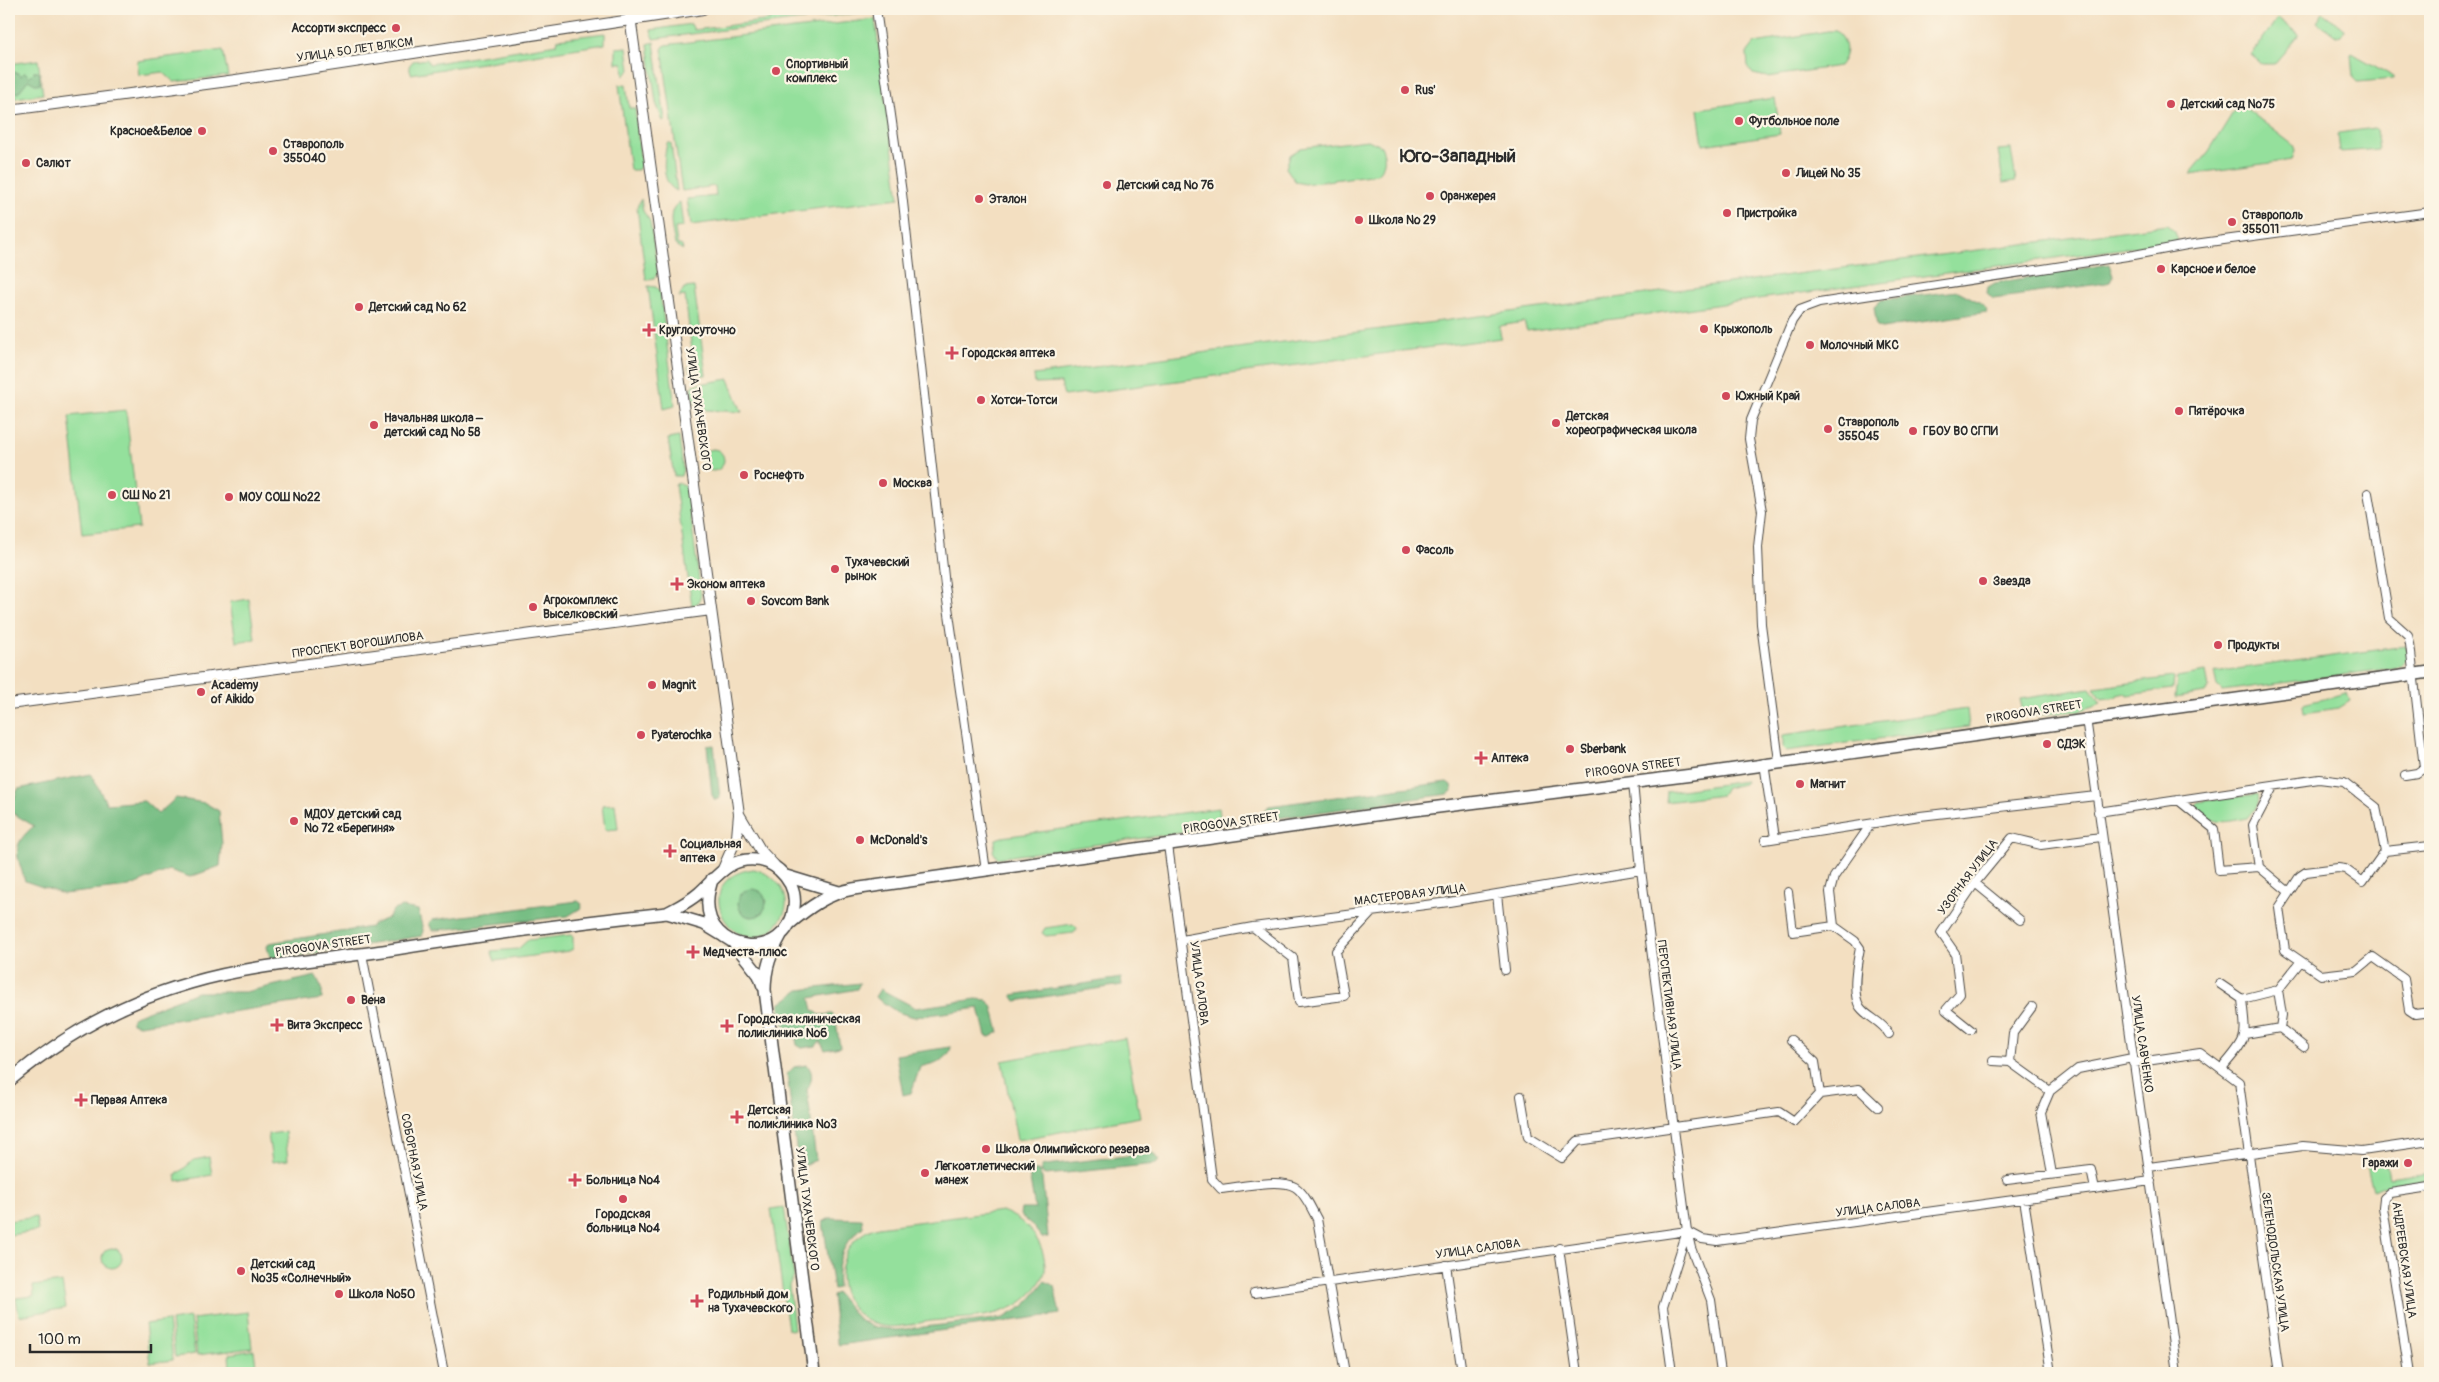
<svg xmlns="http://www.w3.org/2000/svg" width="2439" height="1382" font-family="Pangolin,sans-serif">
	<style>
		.green { fill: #94e09c; stroke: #608664; fill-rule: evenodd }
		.forest { fill: #77be84; stroke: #517458 }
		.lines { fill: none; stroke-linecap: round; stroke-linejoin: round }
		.minor-casing { stroke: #494642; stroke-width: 10 }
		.tertiary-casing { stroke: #494642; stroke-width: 12 }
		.secondary-casing { stroke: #494642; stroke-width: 14 }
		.minor { stroke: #fff; stroke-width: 8 }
		.tertiary { stroke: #fff; stroke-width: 10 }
		.secondary { stroke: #fff; stroke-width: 11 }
		.poi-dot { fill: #d1495b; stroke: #fcf5e5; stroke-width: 2 }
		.labels { text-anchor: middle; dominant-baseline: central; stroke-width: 4.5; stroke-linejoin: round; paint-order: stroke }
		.poi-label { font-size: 12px; font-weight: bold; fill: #2b2b2b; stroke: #fcf5e5; text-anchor: start }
		.street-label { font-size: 12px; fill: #2b2b2b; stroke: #fcf5e5 }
		.district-label { font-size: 18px; font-weight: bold; fill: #2b2b2b; stroke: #fcf5e5 }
	</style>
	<rect width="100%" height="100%" fill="#fcf5e5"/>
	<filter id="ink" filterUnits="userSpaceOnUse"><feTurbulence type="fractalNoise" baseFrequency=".02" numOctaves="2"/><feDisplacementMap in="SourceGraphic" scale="10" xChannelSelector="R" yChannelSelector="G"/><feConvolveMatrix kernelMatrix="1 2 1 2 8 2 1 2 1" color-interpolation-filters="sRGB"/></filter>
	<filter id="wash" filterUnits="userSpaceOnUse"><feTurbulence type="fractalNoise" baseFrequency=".0096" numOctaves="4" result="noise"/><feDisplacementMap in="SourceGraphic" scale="20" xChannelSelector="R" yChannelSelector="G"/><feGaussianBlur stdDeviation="1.12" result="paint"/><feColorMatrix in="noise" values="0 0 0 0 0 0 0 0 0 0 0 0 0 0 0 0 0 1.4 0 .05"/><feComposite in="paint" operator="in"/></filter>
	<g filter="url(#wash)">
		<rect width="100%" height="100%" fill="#f3dfc1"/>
		<!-- green -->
		<path class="green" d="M802,9H872V11L653,39L651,30L691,24L694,30L771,20L770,14Z
			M2323,13L2345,29L2341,35L2336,36L2317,22Z
			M2278,18L2298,34V36L2274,64H2262L2251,55Z
			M875,19L899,198L691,225L687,199L716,196L715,186L682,191L662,49L665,45Z
			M1828,31H1836C1848,41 1849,54 1839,66L1767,77L1753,74L1748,68L1747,53L1755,43Z
			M605,33V44L411,74L409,66L413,61L427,59L429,64L557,44L558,39Z
			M654,42L665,120L663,121L656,103L648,44Z
			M627,47L630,70L624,76L623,63H616V48Z
			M223,50L228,76L174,82L163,72L139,75L137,61Z
			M2352,53L2394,77V79L2357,82L2353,78L2351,54Z
			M38,60L43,94L9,99V64Z
			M626,84L629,108H635L641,165L638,170H630L619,85Z
			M1775,98L1780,134L1703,145L1698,109Z
			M2239,103L2293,145L2295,150L2292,160L2190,174L2209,151Z
			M2374,128L2376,130L2379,149L2340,152L2338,135L2339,133Z
			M1368,140L1381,146C1386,157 1386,165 1377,174L1304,184L1296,182L1286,168L1290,155L1301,148Z
			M667,143H671L677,191C660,183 664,158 667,143Z
			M2011,149L2016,181L2003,183L1998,150Z
			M641,199L643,211L650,221L658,273L654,278L646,280L637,207Z
			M680,202L683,227L675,228L677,244L682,246L683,250L675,245C673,232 665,210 680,202Z
			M2167,225L2175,232L2178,241L1527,331L1524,322L1499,326L1501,338L1064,396L1061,383L1035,384L1034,375Z
			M648,286L656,287L660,292L675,406L664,409Z
			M694,287L706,375L694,376L688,367L694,366L685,296L679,297L684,288Z
			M729,379L742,412L706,410L694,402L691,388L693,385Z
			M126,410L139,528L82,534L69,416Z
			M679,437L683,469L681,476H674L668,439Z
			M702 460a11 11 0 1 1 22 0a11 11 0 1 1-22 0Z
			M678,483L687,487L701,595L699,602L692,606L675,485Z
			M249,599L255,639L236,642L230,602Z
			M2406,646L2409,658L2401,667L2222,691L2217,686L2214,672Z
			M2206,672L2209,688L2205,693L2175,698L2177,677Z
			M2173,677L2172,689L2128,695L2127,693L2117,695V697L2102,699L2094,688Z
			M2090,688L2101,703L2079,711L2028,716L2023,712L2020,699Z
			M2347,693L2350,701L2339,708L2304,713L2303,704Z
			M1967,709L1969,727L1786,751L1783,748V735Z
			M1745,781L1744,784L1726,788L1722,795L1666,802L1667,792Z
			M2258,794C2261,803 2254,811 2248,818C2220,823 2215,826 2194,806L2198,802Z
			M615,804L618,829L605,830L602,805Z
			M1219,808L1221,824L1210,829L997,858L993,851L996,839L1002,837Z
			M754,869C778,875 798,900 778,923C738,972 681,878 754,869ZM759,890L767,901L762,914L749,917Z
			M1073,924L1077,928L1074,933L1046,936L1042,933L1045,928Z
			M571,935L573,937V949L569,951L495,961L491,951L518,949L528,940Z
			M1125,1038L1140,1117L1017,1140L1002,1061Z
			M285,1132L288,1160L272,1162L268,1134Z
			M209,1157L212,1175L177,1181L176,1175L194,1160Z
			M2386,1162L2389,1178L2430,1172V1179L2382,1186L2373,1190L2367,1165Z
			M784,1207L794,1277L789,1285L794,1329L791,1330L788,1329L771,1209Z
			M1002,1211C1024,1219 1043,1239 1045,1264C1046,1273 1043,1278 1038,1285C1015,1320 969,1317 931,1321C916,1323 894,1330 878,1325C852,1318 835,1289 843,1262C848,1244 860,1232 878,1227Z
			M36,1217L38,1231L9,1235V1221Z
			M102 1258a10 10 0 1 1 20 0a10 10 0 1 1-20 0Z
			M62,1282L66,1308L19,1316L16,1298L34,1296L33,1286Z
			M248,1312L252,1348L197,1355L193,1319Z
			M190,1318L195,1354L175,1357L171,1321Z
			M168,1321L173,1360L150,1363L145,1324Z
			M254,1350L256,1366L230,1369L229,1354Z"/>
		<!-- forest -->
		<path class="forest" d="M35,71L40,73V84H35L28,80L18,93L12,90L9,92V76L13,72L18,73L21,76L25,72L29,77Z
			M2109,264L2113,276L2110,282L2106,283L1993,299L1987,293L1988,287L1995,283Z
			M1958,291L1983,304L1987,312L1882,328L1877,326L1874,307L1881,300Z
			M714,745L720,798L715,800L712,795L707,746Z
			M91,774L107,804L144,801L158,814L176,798L205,803L219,811L222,844L220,866L190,877L169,870L129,887L63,894L25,881C17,854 10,846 34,826L9,811L18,789Z
			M1447,782L1451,785L1452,791L1448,794L1271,819L1266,816L1265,809L1269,806Z
			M738 903a14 14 0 1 1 28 0a14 14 0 1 1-28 0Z
			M578,901L582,904L581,908L568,916L438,930H432L429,923L432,920Z
			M402,907L418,910L423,930L422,936L278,959L270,957L267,947L269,943L371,927L373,924L388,918L393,910Z
			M316,976L322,988V999L139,1025L132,1023V1017L197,992H245Z
			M1121,978L1122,985L1016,1001L1012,995Z
			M860,983L857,989L810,998L813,1010L820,1015L832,1014L835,1017L840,1047L825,1050L820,1041L816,1046L802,1048L797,1045L795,1034C782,1026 780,1018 780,1004L799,990Z
			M880,989L916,1008L976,999L987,1000L992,1005L999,1032L990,1037L986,1036L979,1008L914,1017L897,1012L875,997Z
			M951,1047C948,1062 933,1063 920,1067L911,1093L903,1095L896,1055Z
			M807,1065C814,1072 812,1082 807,1089L816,1160L802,1166L798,1164L787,1074L794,1067Z
			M1153,1153L1159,1161L1156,1164L1046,1175L1040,1173L1042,1166L1046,1165Z
			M1034,1171H1038L1042,1178L1048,1237L1042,1238L1031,1224L1020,1215L1021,1209H1035L1029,1174Z
			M830,1218L862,1219L863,1227C842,1244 836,1261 838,1288L833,1289L823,1222Z
			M1045,1281L1054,1286L1060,1314L839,1345L837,1341L832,1295L837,1293L859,1320L873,1327L897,1330L1004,1318L1026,1305Z"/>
	</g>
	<g filter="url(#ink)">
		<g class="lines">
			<!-- minor casing -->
			<g class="minor-casing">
				<path id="minor" d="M876,9L902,193L945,586L986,871
					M2368,493L2389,618L2408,635L2410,644L2424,768L2417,773L2405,775
					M2086,718L2177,1373
					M1779,761L1761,624L1758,547L1762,511L1749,439L1751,420L1792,321L1800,310L1819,303L2134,255L2187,245L2430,212
					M1764,763L1775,838
					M1633,782L1641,870L1687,1231L1691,1248L1711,1300L1721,1373
					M2273,787L2253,825L2259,867L2289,892
					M2178,800L2214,829L2219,870L2259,867
					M2098,812L2319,779L2344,782L2376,807L2385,851
					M1871,824L1834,877L1830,892L1834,926L1855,941L1860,948C1857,963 1851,993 1860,1007C1868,1018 1882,1021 1889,1034
					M1765,840L1920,816L2096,796
					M1168,845L1212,1179L1221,1189C1240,1187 1279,1178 1295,1187C1305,1193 1312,1210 1317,1219L1345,1373
					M1975,883L2020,920
					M1788,892L1793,932L1834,926
					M1497,894L1505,970
					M1253,927L1293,958L1299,1002L1344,996L1336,951L1373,911
					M1182,940L1253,927L1449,902L1641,870
					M362,954L444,1373
					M2301,961L2285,950L2279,908L2300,876L2306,872L2338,868L2345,869L2363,882L2385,851L2430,846
					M2220,984L2242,999C2246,1039 2249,1037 2222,1068
					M2278,990L2282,1015L2280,1028
					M2242,999L2278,990L2301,961L2321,975L2356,971L2373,957L2404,979L2409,1010L2415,1014L2430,1012
					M1971,1030L1946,1010L1960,994L1955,953L1941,933L1975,883L2012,838L2041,845L2101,837
					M2245,1034L2280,1028L2304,1047
					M1791,1040L1815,1062L1820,1094
					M1993,1061L2010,1062L2050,1091
					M2010,1062L2013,1033L2032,1007
					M2133,1063L2200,1053L2239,1082L2279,1373
					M1820,1094L1859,1089L1878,1107
					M1521,1096L1528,1137L1562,1158L1578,1141L1779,1112L1794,1122L1820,1094
					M2149,1167L2303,1146L2362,1151L2430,1141
					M2052,1174L2041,1112L2050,1091L2078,1069L2132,1058
					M2007,1180L2091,1170L2095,1189
					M2024,1199L2051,1373
					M1559,1248L1577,1373
					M1446,1265L1462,1373
					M1254,1293L1687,1231L1702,1239L1717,1241L2151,1181
					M1672,1373L1663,1307L1687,1231
					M2409,1373L2383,1207L2384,1198L2390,1193L2430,1187"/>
			</g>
			<!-- tertiary casing -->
			<g class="tertiary-casing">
				<path id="tertiary" d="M629,9L739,814L737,837L723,869
					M9,110L236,80L703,9
					M9,704L711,610
					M739,814L761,851L774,865"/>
			</g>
			<!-- secondary casing -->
			<g class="secondary-casing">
				<path id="secondary" d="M786,876L839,892
					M667,913C678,907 690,901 699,893C717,877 728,858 755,860C765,860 772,864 779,870C790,880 796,893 794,907C788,964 703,955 708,898C708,892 711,885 712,879
					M789,924C807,909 828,893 853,889L1375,815L1692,775L2430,672
					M781,935C771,953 765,968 765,990L814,1373
					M733,942L759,975L763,986
					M9,1081C61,1037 123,1002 190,983C251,965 320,960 383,951C477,936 572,923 667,913L704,924L722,935"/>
			</g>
			<!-- minor -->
			<use href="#minor" class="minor"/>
			<!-- tertiary -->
			<use href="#tertiary" class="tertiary"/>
			<!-- secondary -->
			<use href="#secondary" class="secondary"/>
		</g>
	</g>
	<!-- markers -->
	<g class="poi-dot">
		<circle cx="396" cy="28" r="5"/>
		<circle cx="776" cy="71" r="5"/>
		<circle cx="1405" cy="90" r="5"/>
		<circle cx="2171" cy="104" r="5"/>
		<circle cx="1739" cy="121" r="5"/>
		<circle cx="202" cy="131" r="5"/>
		<circle cx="273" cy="151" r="5"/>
		<circle cx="26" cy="163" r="5"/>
		<circle cx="1786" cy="173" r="5"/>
		<circle cx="1107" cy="185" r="5"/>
		<circle cx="1430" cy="196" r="5"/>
		<circle cx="979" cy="199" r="5"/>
		<circle cx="1727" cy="213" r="5"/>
		<circle cx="1359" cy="220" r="5"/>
		<circle cx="2232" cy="222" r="5"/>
		<circle cx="2161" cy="269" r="5"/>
		<circle cx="359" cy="307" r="5"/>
		<circle cx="1704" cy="329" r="5"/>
		<path d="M646.5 322.5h5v5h5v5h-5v5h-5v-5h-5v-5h5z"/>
		<circle cx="1810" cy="345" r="5"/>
		<path d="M949.5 345.5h5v5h5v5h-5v5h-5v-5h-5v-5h5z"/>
		<circle cx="1726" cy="396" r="5"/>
		<circle cx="981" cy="400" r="5"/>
		<circle cx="2179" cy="411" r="5"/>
		<circle cx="1556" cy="423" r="5"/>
		<circle cx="374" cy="425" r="5"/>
		<circle cx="1828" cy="429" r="5"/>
		<circle cx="1913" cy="431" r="5"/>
		<circle cx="744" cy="475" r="5"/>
		<circle cx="883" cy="483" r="5"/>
		<circle cx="112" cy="495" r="5"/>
		<circle cx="229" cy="497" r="5"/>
		<circle cx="1406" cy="550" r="5"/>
		<circle cx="835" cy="569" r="5"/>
		<circle cx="1983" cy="581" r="5"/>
		<path d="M674.5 576.5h5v5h5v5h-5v5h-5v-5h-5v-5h5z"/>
		<circle cx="751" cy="601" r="5"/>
		<circle cx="533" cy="607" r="5"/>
		<circle cx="2218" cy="645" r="5"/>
		<circle cx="652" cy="685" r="5"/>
		<circle cx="201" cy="692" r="5"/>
		<circle cx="641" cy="735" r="5"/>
		<circle cx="2047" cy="744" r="5"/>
		<circle cx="1570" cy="749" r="5"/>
		<path d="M1478.5 750.5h5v5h5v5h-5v5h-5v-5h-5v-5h5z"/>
		<circle cx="1800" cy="784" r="5"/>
		<circle cx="294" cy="821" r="5"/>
		<circle cx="860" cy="840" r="5"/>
		<path d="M667.5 843.5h5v5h5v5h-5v5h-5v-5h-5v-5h5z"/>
		<path d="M690.5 944.5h5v5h5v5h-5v5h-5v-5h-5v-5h5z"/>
		<circle cx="351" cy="1000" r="5"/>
		<path d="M274.5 1017.5h5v5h5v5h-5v5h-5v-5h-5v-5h5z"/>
		<path d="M724.5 1018.5h5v5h5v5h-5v5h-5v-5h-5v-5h5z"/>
		<path d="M78.5 1092.5h5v5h5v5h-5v5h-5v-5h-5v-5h5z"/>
		<path d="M734.5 1109.5h5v5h5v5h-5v5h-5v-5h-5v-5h5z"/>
		<circle cx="986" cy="1149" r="5"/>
		<circle cx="2408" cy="1163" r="5"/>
		<circle cx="925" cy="1173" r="5"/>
		<path d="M572.5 1172.5h5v5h5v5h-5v5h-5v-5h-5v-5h5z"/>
		<circle cx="623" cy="1199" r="5"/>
		<circle cx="241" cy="1271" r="5"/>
		<circle cx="339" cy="1294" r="5"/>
		<path d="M694.5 1293.5h5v5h5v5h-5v5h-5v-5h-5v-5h5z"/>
	</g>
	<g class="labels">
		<!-- poi labels -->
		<g class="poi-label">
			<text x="386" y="28" text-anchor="end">Ассорти экспресс</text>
			<text x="786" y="64">Спортивный<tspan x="786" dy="14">комплекс</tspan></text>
			<text x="1415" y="90">Rus'</text>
			<text x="2181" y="104">Детский сад №75</text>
			<text x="1749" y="121">Футбольное поле</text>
			<text x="192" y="131" text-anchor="end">Красное&amp;Белое</text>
			<text x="283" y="144">Ставрополь<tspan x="283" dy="14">355040</tspan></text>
			<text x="36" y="163">Салют</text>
			<text x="1796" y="173">Лицей № 35</text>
			<text x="1117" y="185">Детский сад № 76</text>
			<text x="1440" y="196">Оранжерея</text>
			<text x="989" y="199">Эталон</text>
			<text x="1737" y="213">Пристройка</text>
			<text x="2242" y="215">Ставрополь<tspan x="2242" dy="14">355011</tspan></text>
			<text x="1369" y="220">Школа № 29</text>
			<text x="2171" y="269">Карсное и белое</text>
			<text x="369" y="307">Детский сад № 62</text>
			<text x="1714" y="329">Крыжополь</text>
			<text x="659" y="330">Круглосуточно</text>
			<text x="1820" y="345">Молочный МКС</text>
			<text x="962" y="353">Городская аптека</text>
			<text x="1736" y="396">Южный Край</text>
			<text x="991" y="400">Хотси-Тотси</text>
			<text x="2189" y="411">Пятёрочка</text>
			<text x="1566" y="416">Детская<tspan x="1566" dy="14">хореографическая школа</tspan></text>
			<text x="384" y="418">Начальная школа –<tspan x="384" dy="14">детский сад № 58</tspan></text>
			<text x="1838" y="422">Ставрополь<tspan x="1838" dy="14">355045</tspan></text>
			<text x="1923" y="431">ГБОУ ВО СГПИ</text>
			<text x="754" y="475">Роснефть</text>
			<text x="893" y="483">Москва</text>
			<text x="122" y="495">СШ № 21</text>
			<text x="239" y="497">МОУ СОШ №22</text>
			<text x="1416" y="550">Фасоль</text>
			<text x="845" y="562">Тухачевский<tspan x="845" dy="14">рынок</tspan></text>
			<text x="1993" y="581">Звезда</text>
			<text x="687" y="584">Эконом аптека</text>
			<text x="543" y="600">Агрокомплекс<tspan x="543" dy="14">Выселковский</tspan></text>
			<text x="761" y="601">Sovcom Bank</text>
			<text x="2228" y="645">Продукты</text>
			<text x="211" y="685">Academy<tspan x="211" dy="14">of Aikido</tspan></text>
			<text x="662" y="685">Magnit</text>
			<text x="651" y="735">Pyaterochka</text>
			<text x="2057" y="744">СДЭК</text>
			<text x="1580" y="749">Sberbank</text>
			<text x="1491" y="758">Аптека</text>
			<text x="1810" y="784">Магнит</text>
			<text x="304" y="814">МДОУ детский сад<tspan x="304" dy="14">№ 72 «Берегиня»</tspan></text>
			<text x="870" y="840">McDonald's</text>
			<text x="680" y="844">Социальная<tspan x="680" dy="14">аптека</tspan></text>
			<text x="703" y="952">Медчеста-плюс</text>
			<text x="361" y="1000">Вена</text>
			<text x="738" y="1019">Городская клиническая<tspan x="738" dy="14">поликлиника №6</tspan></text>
			<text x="287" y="1025">Вита Экспресс</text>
			<text x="91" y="1100">Первая Аптека</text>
			<text x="748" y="1110">Детская<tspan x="748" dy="14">поликлиника №3</tspan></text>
			<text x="996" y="1149">Школа Олимпийского резерва</text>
			<text x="2398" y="1163" text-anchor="end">Гаражи</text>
			<text x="935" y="1166">Легкоатлетический<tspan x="935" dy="14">манеж</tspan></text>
			<text x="586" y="1180">Больница №4</text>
			<text x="623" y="1214" text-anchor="middle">Городская<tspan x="623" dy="14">больница №4</tspan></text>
			<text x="251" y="1264">Детский сад<tspan x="251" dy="14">№35 «Солнечный»</tspan></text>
			<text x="349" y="1294">Школа №50</text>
			<text x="708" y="1294">Родильный дом<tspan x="708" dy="14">на Тухачевского</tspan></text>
		</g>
		<!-- street labels -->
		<g class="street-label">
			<text transform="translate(355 50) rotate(-8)">УЛИЦА 50 ЛЕТ ВЛКСМ</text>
			<text transform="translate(698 409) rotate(82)">УЛИЦА ТУХАЧЕВСКОГО</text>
			<text transform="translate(358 645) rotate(-8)">ПРОСПЕКТ ВОРОШИЛОВА</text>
			<text transform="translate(2034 712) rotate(-9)">PIROGOVA STREET</text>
			<text transform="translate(1633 768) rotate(-7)">PIROGOVA STREET</text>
			<text transform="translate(1231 823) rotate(-8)">PIROGOVA STREET</text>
			<text transform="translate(1968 877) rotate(-53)">УЗОРНАЯ УЛИЦА</text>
			<text transform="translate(1410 895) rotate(-7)">МАСТЕРОВАЯ УЛИЦА</text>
			<text transform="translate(323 946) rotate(-8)">PIROGOVA STREET</text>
			<text transform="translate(1199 983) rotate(83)">УЛИЦА САЛОВА</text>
			<text transform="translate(1669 1005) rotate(83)">ПЕРСПЕКТИВНАЯ УЛИЦА</text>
			<text transform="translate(2142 1044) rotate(82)">УЛИЦА САВЧЕНКО</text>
			<text transform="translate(414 1162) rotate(79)">СОБОРНАЯ УЛИЦА</text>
			<text transform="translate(1878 1208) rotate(-7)">УЛИЦА САЛОВА</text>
			<text transform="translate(807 1209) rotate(83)">УЛИЦА ТУХАЧЕВСКОГО</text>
			<text transform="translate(1478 1249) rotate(-8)">УЛИЦА САЛОВА</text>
			<text transform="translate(2404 1260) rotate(82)">АНДРЕЕВСКАЯ УЛИЦА</text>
			<text transform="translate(2275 1262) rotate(82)">ЗЕЛЕНОДОЛЬСКАЯ УЛИЦА</text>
		</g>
		<!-- district labels -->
		<g class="district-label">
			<text x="1458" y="156">Юго-Западный</text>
		</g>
	</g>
	<!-- margin -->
	<rect width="2439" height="1382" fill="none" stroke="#fcf5e5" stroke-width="30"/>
	<!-- scale -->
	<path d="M30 1344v8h121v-8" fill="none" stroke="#2b2b2b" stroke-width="2.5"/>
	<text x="38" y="1344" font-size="15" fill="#2b2b2b" stroke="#fcf5e5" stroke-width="4" paint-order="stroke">100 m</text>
</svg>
